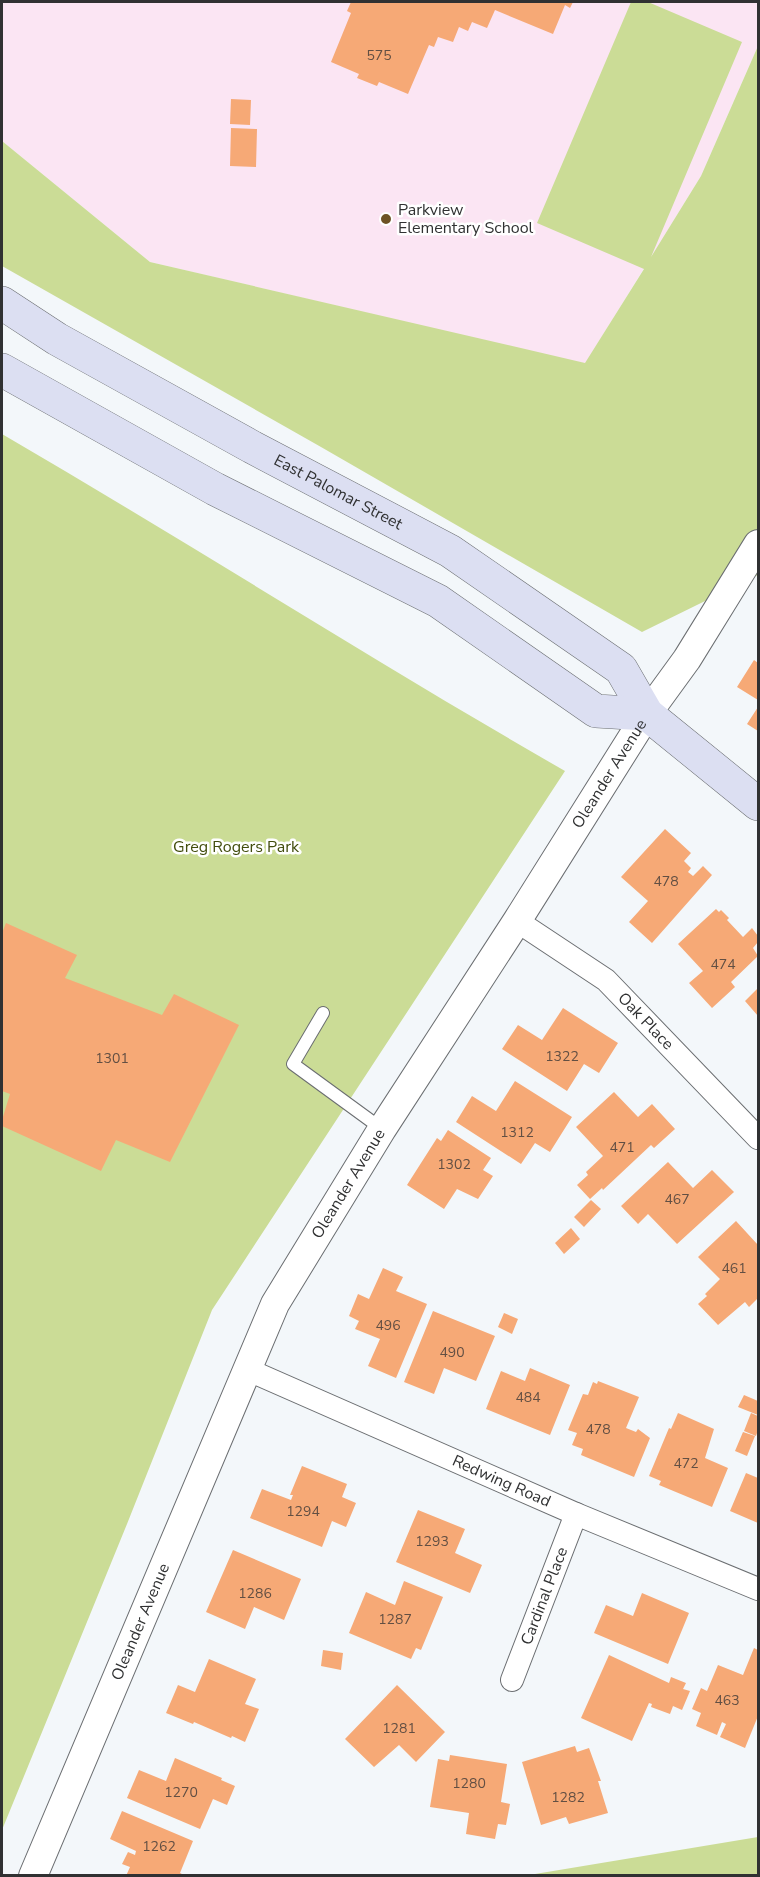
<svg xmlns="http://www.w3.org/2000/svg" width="760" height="1877" font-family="'Nunito Sans',sans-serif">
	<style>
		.education { fill: #fbe5f3 }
		.green { fill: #cbdc96 }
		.building { fill: #f6a976 }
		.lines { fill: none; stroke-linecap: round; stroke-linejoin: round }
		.service-casing { stroke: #6b6e71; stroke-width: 14 }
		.minor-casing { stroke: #6b6e71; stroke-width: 24 }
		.tertiary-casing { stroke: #6b6e71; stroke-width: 30 }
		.secondary-casing { stroke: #6b6e71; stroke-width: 34 }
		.service { stroke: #fff; stroke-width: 12 }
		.minor { stroke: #fff; stroke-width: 22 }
		.tertiary { stroke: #fff; stroke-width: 28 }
		.secondary { stroke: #dcdff2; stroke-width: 33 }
		.poi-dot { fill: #6d5224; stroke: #fff; stroke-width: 2 }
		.labels { text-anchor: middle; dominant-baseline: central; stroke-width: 5; stroke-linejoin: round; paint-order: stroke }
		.number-label { font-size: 14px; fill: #624f43 }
		.poi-label { font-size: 16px; fill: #303132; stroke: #fff; text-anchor: start }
		.street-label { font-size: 16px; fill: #303132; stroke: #fff }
		.park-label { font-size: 16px; fill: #424d0d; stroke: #fff }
	</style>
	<rect width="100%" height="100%" fill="#f3f7fa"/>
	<!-- education -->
	<path class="education" d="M2,2H758V46L701,176L585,364L150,262L2,141Z"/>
	<!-- green -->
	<path class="green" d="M631,2H648L742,42L651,257L701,176L758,46V575L642,632L321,447L2,266V141L150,262L585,363L644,269L537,223Z
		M2,434C191,544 375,662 565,771L212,1310L127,1524L2,1830Z
		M758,1837V1875H529Z"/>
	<!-- building -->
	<path class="building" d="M351,2H573L570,8L565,5L553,34L495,10L487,28L472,22L468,31L459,27L453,42L438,37L434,47L429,45L408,94L379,82L377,86L357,78L359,74L331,62L351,13L347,11Z
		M231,99L251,100L250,125L230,124Z
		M231,128L257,129L256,167L230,166Z
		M754,660L758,663V700L737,687Z
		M758,707V731L747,724Z
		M665,829L691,853L684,861L691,868L688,872L693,876L703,866L712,875L652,943L629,922L648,901L621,877Z
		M716,909L719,912L721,910L729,918L727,920L743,937L752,928L758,936V942L753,948L758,956L731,982L735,987L712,1008L689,983L703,971L678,944Z
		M6,923L77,955L65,978L162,1015L174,994L239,1025L170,1162L116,1140L101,1171L2,1126V1120L10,1094L2,1091V933Z
		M758,988V1016L745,1001Z
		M563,1008L618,1043L599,1073L584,1064L567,1091L502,1049L518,1025L542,1040Z
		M515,1081L572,1117L550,1152L535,1143L521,1164L456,1122L472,1096L496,1111Z
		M614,1092L638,1117L652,1104L675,1129L654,1148L651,1145L603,1190L602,1188L590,1199L577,1185L588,1175L586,1172L603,1156L576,1127Z
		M448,1130L491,1158L483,1170L493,1176L478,1199L457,1189L444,1209L407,1185L437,1138L441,1141Z
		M668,1162L693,1188L712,1170L734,1192L677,1244L648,1214L638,1224L621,1206Z
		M591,1200L601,1209L584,1227L574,1217Z
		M736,1221L758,1245V1298L749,1307L745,1302L718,1325L698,1304L707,1296L705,1294L720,1279L698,1257Z
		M571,1228L580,1239L564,1254L555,1243Z
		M383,1268L403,1277L396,1291L427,1304L396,1378L368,1366L380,1339L355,1329L359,1321L349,1316L358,1294L369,1299Z
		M433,1311L495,1336L476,1381L444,1368L434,1394L404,1382Z
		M504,1313L518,1319L512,1334L498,1327Z
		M530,1368L570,1385L550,1435L486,1409L501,1371L525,1381Z
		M598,1381L639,1397L626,1428L636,1432L638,1429L650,1438L634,1477L581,1455L583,1449L572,1445L577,1433L568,1430L583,1394L588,1395L593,1382L597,1384Z
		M744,1395L758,1401V1415L738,1407Z
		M678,1413L714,1429L705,1458L728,1468L712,1507L659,1485L661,1481L649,1476L669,1428L671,1429Z
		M751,1413L758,1416V1430L756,1436L744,1431Z
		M743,1432L755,1436L747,1456L735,1451Z
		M302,1466L347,1484L342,1497L356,1503L346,1527L332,1521L322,1547L250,1518L262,1489L291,1500L293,1495H290Z
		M746,1473L758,1478V1523L730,1511Z
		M418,1510L465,1529L455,1553L482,1565L470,1593L396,1562Z
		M233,1550L301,1579L284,1620L254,1607L245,1629L206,1612Z
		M404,1581L443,1597L421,1650L416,1648L411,1659L349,1633L366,1592L395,1605Z
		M642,1593L689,1613L668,1664L594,1633L606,1605L633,1616Z
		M754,1648L758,1650V1716L745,1748L720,1737L726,1724L722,1722L717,1735L696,1726L701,1713L692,1709L701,1688L707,1691L718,1665L743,1675Z
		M323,1650L343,1653L341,1670L321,1666Z
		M609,1655L669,1683L671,1677L686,1683L683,1689L690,1691L682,1710L673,1706L670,1714L651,1707L652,1704L649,1703L632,1741L581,1718Z
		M209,1659L256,1679L245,1704L259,1709L245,1742L232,1736L231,1738L194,1722L193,1724L166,1713L178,1685L195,1692Z
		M397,1685L445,1732L416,1762L399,1745L374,1767L345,1739Z
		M575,1746L577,1752L589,1748L601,1781H598L608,1813L569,1824L566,1817L541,1825L522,1762Z
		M450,1755L507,1764L501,1802L510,1804L506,1825L498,1824L495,1839L466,1834L469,1813L430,1807L438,1759L449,1761Z
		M175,1758L222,1778L221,1780L235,1786L227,1805L213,1799L200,1829L127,1798L139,1770L166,1781Z
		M122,1811L193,1841L180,1873L186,1876H126L130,1867L122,1864L128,1852L135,1855L136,1851L110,1839Z"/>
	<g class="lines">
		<!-- service casing -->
		<g class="service-casing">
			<path id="service" d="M323,1013L293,1064L382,1129"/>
		</g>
		<!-- minor casing -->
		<g class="minor-casing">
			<g id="minor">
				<path id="s1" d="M517,921L606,980L758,1138"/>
				<path id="s2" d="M246,1369L576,1514L758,1589"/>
				<path id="s3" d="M512,1680L576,1514"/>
			</g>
		</g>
		<!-- tertiary casing -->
		<g class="tertiary-casing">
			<g id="tertiary">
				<path id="s4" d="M33,1876L275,1304L382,1129L517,921L647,714L687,659L758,544"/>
			</g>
		</g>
		<!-- secondary casing -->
		<g class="secondary-casing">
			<g id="secondary">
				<path id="s5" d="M2,303L57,339L252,447L450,551L621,669L647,714L758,804"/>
				<path d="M2,370L215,489L438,601L596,711L647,714"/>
			</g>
		</g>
		<!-- service -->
		<use href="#service" class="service"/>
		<!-- minor -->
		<use href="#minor" class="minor"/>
		<!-- tertiary -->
		<use href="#tertiary" class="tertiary"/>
		<!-- secondary -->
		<use href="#secondary" class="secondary"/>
	</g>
	<!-- markers -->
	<circle class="poi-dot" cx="386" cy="219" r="6"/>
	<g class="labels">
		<!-- number labels -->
		<g class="number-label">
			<text x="379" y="55">575</text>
			<text x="666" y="881">478</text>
			<text x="723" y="964">474</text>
			<text x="562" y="1056">1322</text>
			<text x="112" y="1058">1301</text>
			<text x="517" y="1132">1312</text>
			<text x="622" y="1147">471</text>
			<text x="454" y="1164">1302</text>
			<text x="677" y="1199">467</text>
			<text x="734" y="1268">461</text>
			<text x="388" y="1325">496</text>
			<text x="452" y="1352">490</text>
			<text x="528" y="1397">484</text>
			<text x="598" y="1429">478</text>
			<text x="686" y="1463">472</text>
			<text x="303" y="1511">1294</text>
			<text x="432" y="1541">1293</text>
			<text x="255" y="1593">1286</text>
			<text x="395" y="1619">1287</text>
			<text x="727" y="1700">463</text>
			<text x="399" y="1728">1281</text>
			<text x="469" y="1783">1280</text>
			<text x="181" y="1792">1270</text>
			<text x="568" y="1797">1282</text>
			<text x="159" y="1846">1262</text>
		</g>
		<!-- poi labels -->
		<g class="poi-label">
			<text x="398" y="210">Parkview<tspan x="398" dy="18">Elementary School</tspan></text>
		</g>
		<!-- street labels -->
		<g class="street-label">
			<text stroke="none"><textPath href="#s5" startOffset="386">East Palomar Street</textPath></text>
			<text stroke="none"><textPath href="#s4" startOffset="1248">Oleander Avenue</textPath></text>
			<text stroke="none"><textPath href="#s1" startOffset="164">Oak Place</textPath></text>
			<text stroke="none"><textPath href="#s4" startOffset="762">Oleander Avenue</textPath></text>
			<text stroke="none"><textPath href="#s2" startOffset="279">Redwing Road</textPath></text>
			<text stroke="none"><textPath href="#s3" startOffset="90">Cardinal Place</textPath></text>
			<text stroke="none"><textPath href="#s4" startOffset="276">Oleander Avenue</textPath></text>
		</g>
		<!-- park labels -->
		<g class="park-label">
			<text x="236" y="847">Greg Rogers Park</text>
		</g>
	</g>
	<!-- border -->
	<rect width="760" height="1877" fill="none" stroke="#303132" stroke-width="6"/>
</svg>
